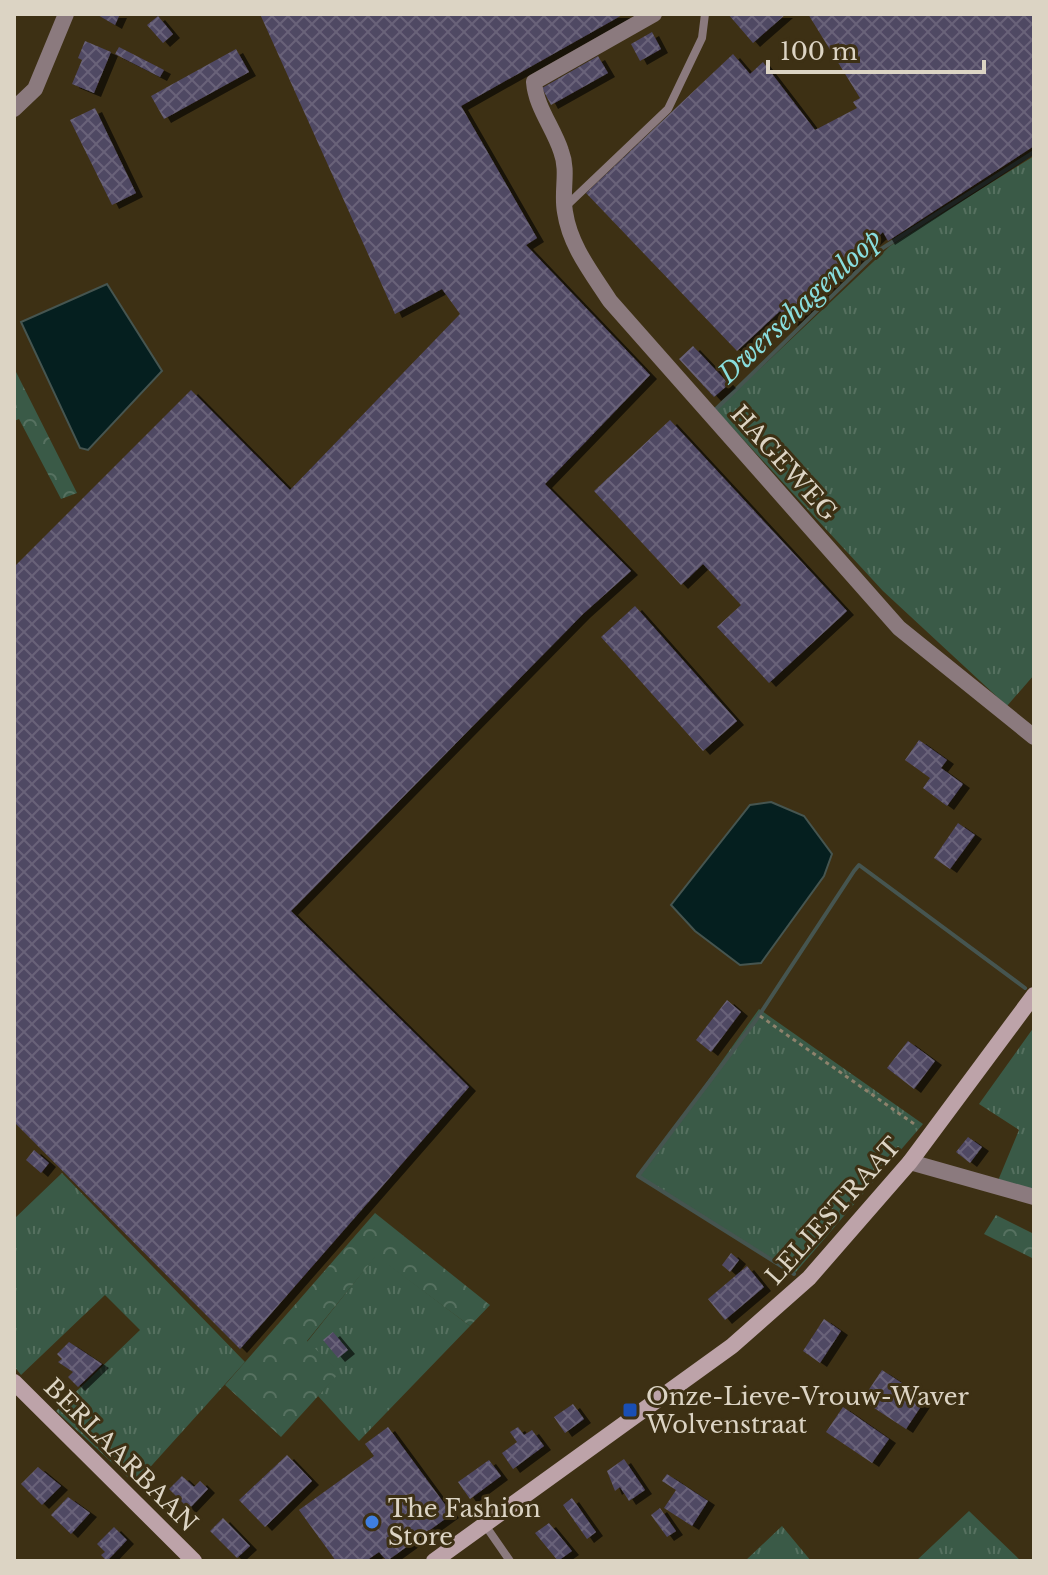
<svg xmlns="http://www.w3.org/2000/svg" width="1048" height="1575" font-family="'Libre Baskerville',serif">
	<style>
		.grass { fill: url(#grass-tufts) }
		.forest { fill: url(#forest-crowns) }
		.water { fill: #051f1f; stroke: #465550; stroke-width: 2 }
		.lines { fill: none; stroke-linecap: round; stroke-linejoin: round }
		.stream { stroke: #465550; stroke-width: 4 }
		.building { fill: url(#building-cross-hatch); filter: url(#shadow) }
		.path { stroke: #8d826c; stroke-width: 3; stroke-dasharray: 4 4; stroke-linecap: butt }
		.lane { stroke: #8b7a7e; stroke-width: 8 }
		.street { stroke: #8b7a7e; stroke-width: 16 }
		.secondary { stroke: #bda3a9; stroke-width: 16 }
		.transit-dot { fill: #1a4fb4; stroke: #3d3014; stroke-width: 3 }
		.shop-dot { fill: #3f7fe0; stroke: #3d3014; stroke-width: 3 }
		.labels { text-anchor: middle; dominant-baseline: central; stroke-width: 6; stroke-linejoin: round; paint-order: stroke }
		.street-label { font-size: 24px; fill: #dcd4c4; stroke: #3d3014 }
		.poi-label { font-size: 24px; fill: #dcd4c4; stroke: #3d3014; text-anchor: start }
		.water-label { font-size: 26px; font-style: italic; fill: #8dd; stroke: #3d3014 }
	</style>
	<defs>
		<pattern id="grass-tufts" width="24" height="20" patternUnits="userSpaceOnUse" patternTransform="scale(2)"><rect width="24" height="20" fill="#3a5a47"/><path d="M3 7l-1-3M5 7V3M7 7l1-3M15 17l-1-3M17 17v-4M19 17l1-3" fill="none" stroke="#567160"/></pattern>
		<pattern id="forest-crowns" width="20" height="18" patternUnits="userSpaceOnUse" patternTransform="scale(2)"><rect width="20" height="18" fill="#3a5a47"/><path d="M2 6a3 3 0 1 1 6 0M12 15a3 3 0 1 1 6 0" fill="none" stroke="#567160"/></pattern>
		<pattern id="building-cross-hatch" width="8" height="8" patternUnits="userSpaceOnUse" patternTransform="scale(2)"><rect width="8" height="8" fill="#504864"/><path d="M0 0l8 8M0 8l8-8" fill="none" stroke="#696279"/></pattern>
		<filter id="shadow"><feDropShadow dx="7" dy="4" stdDeviation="0" flood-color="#0009"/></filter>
	</defs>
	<rect width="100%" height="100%" fill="#3d3014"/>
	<!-- grass -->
	<path class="grass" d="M1034,156V675L1007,706L883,591L716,410L890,246Z
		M759,1009L923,1124L795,1273L640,1176Z
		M1034,1027V1193L997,1183L1019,1130L979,1104Z
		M62,1173L245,1362L135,1484L56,1411L140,1330L105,1295L21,1375L14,1366V1219Z
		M376,1255L470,1326L359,1441L318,1396L339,1372L307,1342Z
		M969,1511L1021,1561H916Z
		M782,1526L811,1561H745Z"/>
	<!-- forest -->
	<path class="forest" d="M14,368L77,493L61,499L19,419L14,421Z
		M375,1213L490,1305L470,1326L376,1256L307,1341L340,1372L281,1437L225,1385Z
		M996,1215L1034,1234V1259L984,1234Z"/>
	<!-- water -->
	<path class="water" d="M107,284L162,371L88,450L80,448L21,322Z
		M771,802L804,816L832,854L824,876L761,963L740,965L695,931L671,905L750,805Z"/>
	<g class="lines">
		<!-- stream -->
		<path class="stream" d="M714,411L878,251L1034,152
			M794,1274L638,1176L756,1020L854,871L859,865L1025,988"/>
	</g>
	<!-- building -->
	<path class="building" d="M96,14H120L115,25Z
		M260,14H624L461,106L537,238L526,245L650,375L545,484L631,571L583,614L291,911L469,1087L240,1349L14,1122V567L191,390L290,490L460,314L442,289L395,314Z
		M728,14H786L753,43Z
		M808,14H1034V146L888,241L883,232L791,322L780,311L737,351L586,193L733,54L750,74L763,62L815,130L857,108L853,102L860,98Z
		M158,16L173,34L163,43L147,25Z
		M652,32L661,49L640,61L631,44Z
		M85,41L111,52L94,93L72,84L82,60L78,58Z
		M119,47L164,70L160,77L115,54Z
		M236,49L249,72L164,119L151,96Z
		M598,56L608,73L551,105L542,88Z
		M95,108L136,193L112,205L70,120Z
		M693,346L729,384L714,397L679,359Z
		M670,420L847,611L769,683L717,627L741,605L703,564L681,585L594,491Z
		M635,606L737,721L703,751L601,637Z
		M919,740L947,760L941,768L963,784L947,806L923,788L930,778L905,760Z
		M958,823L975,835L950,869L934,858Z
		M727,1000L741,1012L711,1052L696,1040Z
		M908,1041L935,1061L914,1089L887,1068Z
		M968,1137L982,1147L970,1163L956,1152Z
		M34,1150L49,1163L41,1173L26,1160Z
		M731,1253L739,1260L730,1272L722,1265Z
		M747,1266L764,1287L725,1320L708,1299Z
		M824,1319L841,1331L820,1363L803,1351Z
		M333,1332L348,1350L338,1358L323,1340Z
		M69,1342L102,1364L78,1387L68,1377L73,1372L58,1362L62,1359L57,1354Z
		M882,1370L926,1399L906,1429L862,1400Z
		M573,1404L584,1419L565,1433L554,1417Z
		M843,1407L889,1439L872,1463L826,1432Z
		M388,1427L452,1514L387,1561L379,1552L366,1561H336L299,1510L374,1456L365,1444Z
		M518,1427L524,1435L532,1430L544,1446L513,1469L502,1453L517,1442L510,1432Z
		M287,1455L312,1481L265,1527L239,1500Z
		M624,1459L645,1490L629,1501L620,1487L615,1491L607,1471Z
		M489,1460L501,1476L470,1499L458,1482Z
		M38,1467L61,1486L42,1505L21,1484Z
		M667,1474L708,1501L692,1526L664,1508L676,1490L662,1481Z
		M182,1476L194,1487L200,1481L208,1489L189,1509L169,1489Z
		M68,1497L90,1513L71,1534L51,1515Z
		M572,1498L596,1532L587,1539L563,1505Z
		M660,1508L676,1531L667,1537L651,1515Z
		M223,1518L250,1546L237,1558L210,1531Z
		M549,1523L572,1551L558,1561L535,1533Z
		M114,1527L127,1540L107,1561L101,1555L105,1552L97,1544Z"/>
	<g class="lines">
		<!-- path -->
		<path class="path" d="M760,1016L917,1126"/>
		<!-- lane -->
		<path class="lane" d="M564,208L668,109L702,38L705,14
			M485,1525L510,1561"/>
		<!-- street -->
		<path class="street" d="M654,14L534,82C536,107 553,127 561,151C569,172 561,191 565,212C570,246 592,273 610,301L899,628L1034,737
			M14,109L35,89L66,14
			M910,1162L1034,1197"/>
		<!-- secondary -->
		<path class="secondary" d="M14,1382L194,1561
			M434,1561L732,1346L809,1278L910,1162L1034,995"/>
	</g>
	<!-- markers -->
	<rect class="transit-dot" x="622" y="1402" width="16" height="16" rx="4"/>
	<circle class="shop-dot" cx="372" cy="1522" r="8"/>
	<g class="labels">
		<!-- street labels -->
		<g class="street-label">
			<text transform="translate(784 463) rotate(48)">HAGEWEG</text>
			<text transform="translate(833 1211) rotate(-48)">LELIESTRAAT</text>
			<text transform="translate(121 1455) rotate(45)">BERLAARBAAN</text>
		</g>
		<!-- poi labels -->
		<g class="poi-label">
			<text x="646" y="1396">Onze-Lieve-Vrouw-Waver<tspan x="646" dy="28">Wolvenstraat</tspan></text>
			<text x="388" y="1508">The Fashion<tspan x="388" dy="28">Store</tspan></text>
		</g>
		<!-- water labels -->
		<g class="water-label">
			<text transform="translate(800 306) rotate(-43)">Dwersehagenloop</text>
		</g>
	</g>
	<!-- border -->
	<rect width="1048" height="1575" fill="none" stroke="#dcd4c4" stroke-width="32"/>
	<!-- scale -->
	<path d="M768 60v12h216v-12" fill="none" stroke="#dcd4c4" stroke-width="4"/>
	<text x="780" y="60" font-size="24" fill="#dcd4c4" stroke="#3d3014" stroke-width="6" paint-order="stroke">100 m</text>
</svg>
